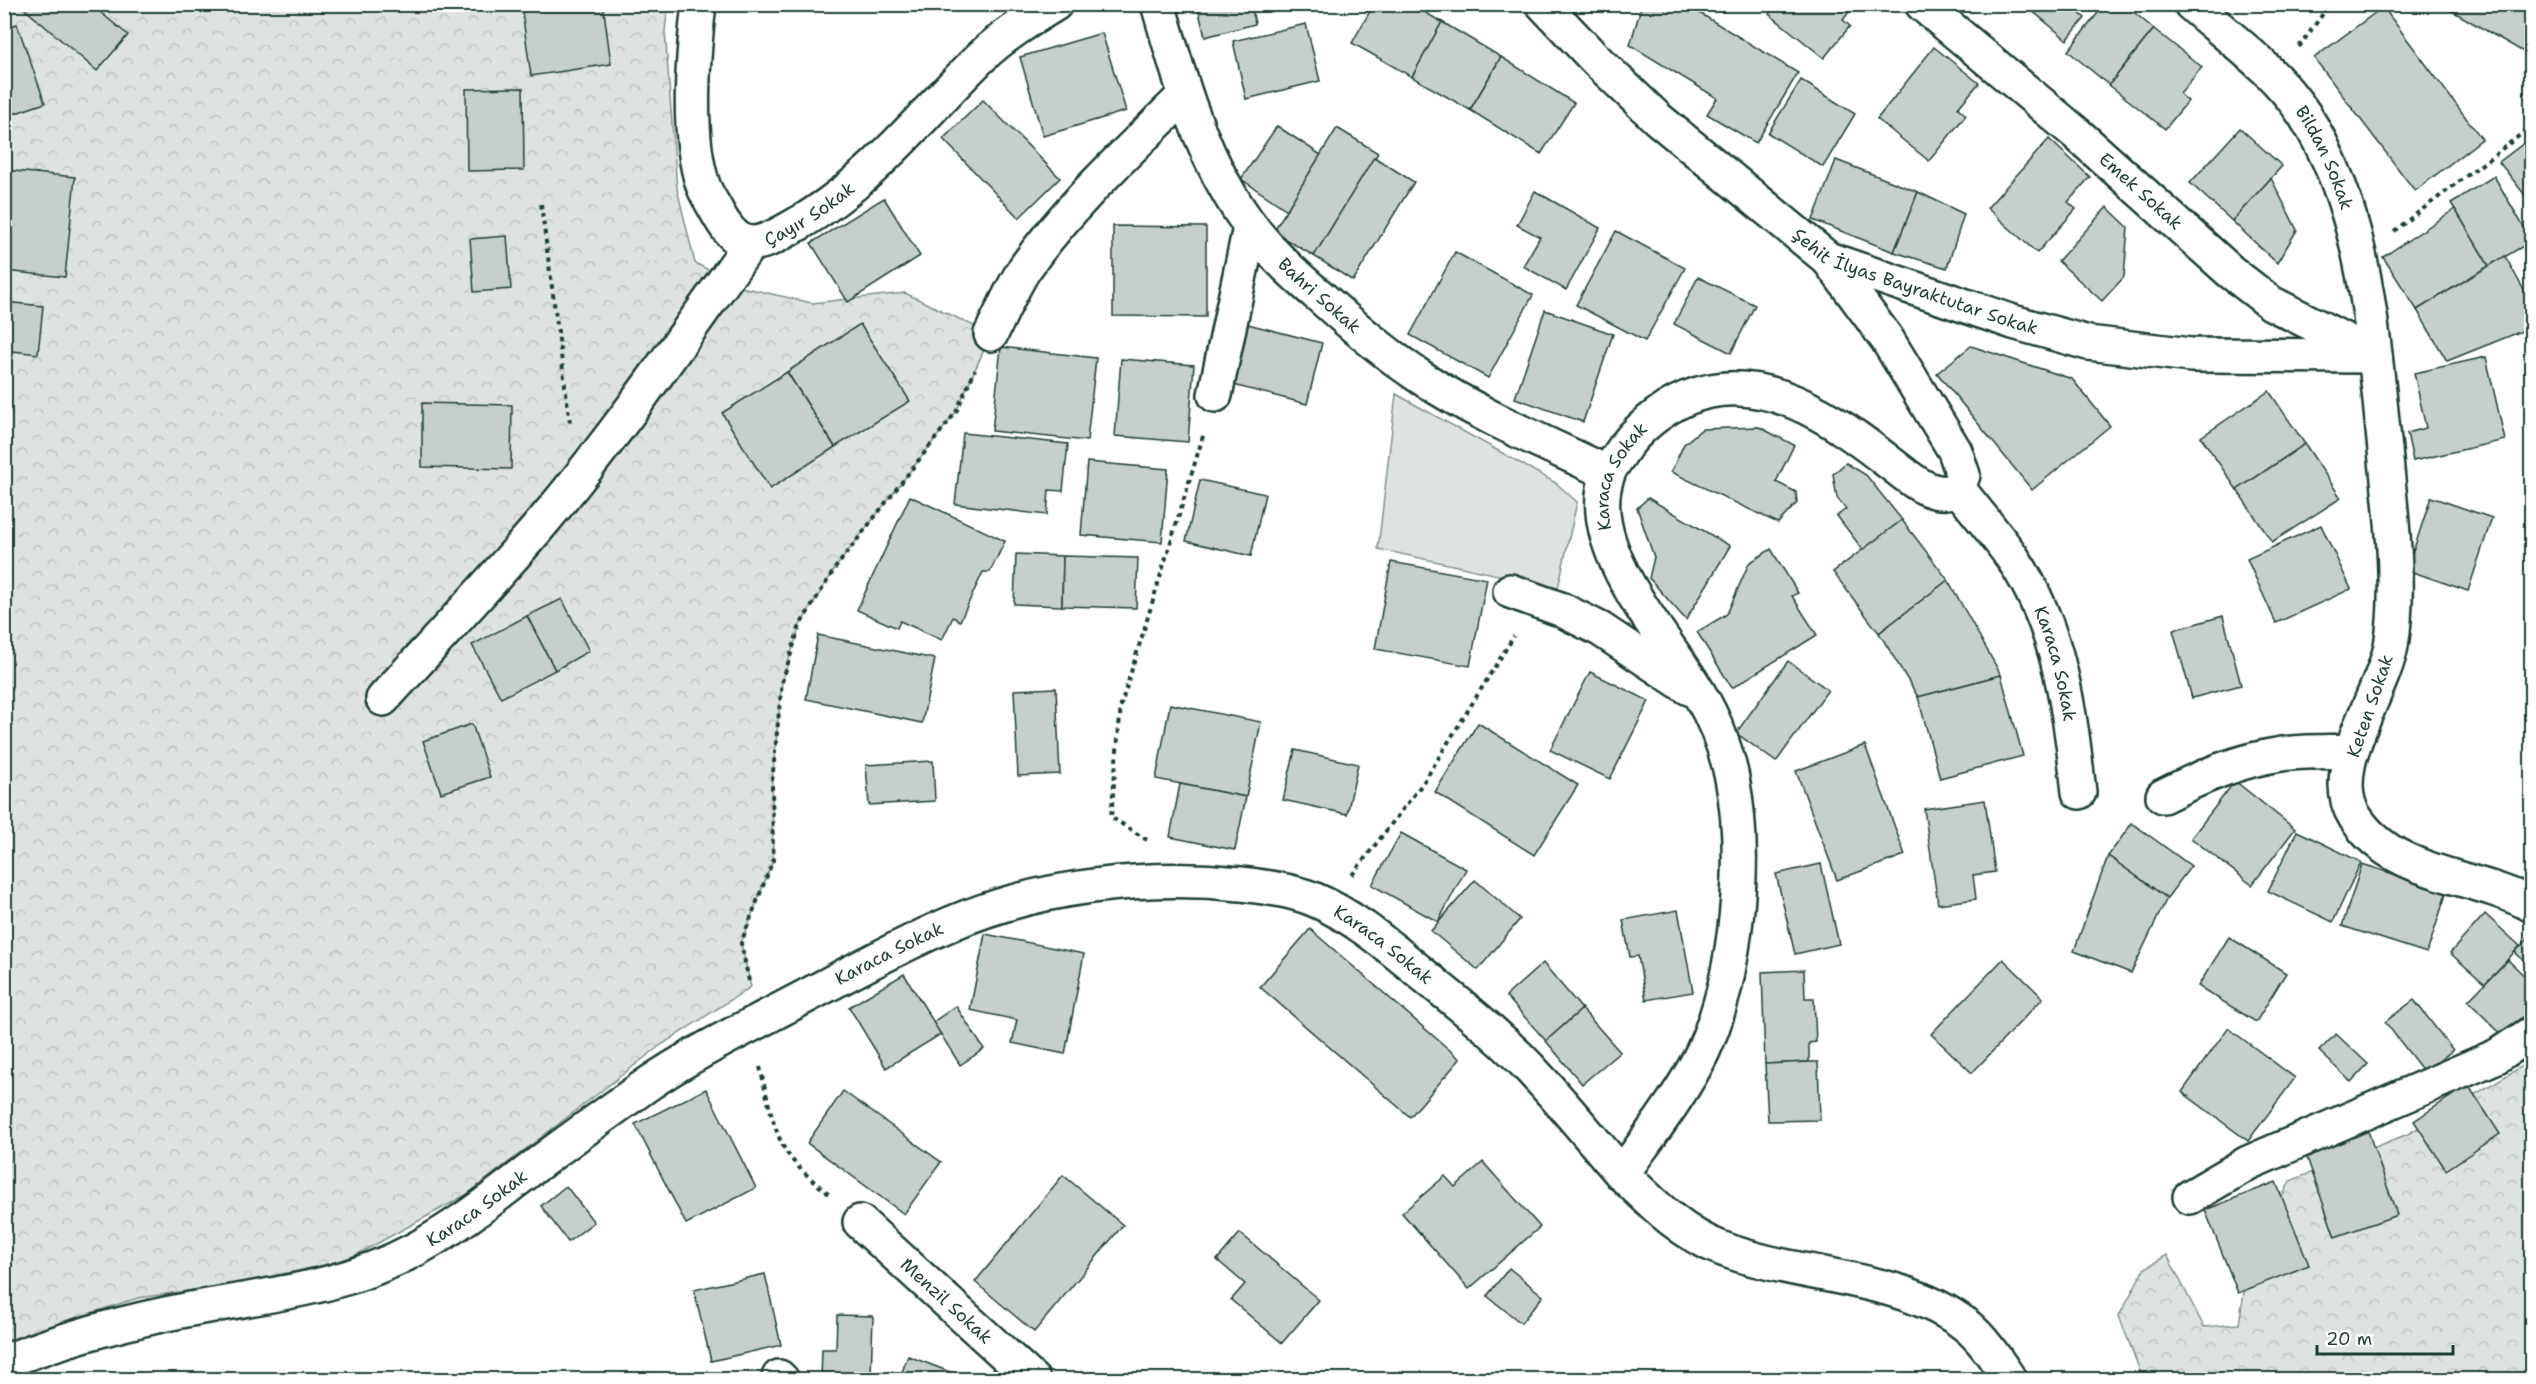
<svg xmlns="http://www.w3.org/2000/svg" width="2536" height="1384" font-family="'Shantell Sans',sans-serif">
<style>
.forest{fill:url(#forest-crowns);stroke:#7e908b;stroke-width:1.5}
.green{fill:#dee3e2;stroke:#7e908b;stroke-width:1.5}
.building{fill:#c7cfcc;stroke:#1f3d34;stroke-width:1.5}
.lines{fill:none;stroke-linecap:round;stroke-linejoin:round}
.minor-casing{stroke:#1f3d34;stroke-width:38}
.path{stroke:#1f3d34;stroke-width:4;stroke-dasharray:4.5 4.5;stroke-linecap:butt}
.minor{stroke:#fff;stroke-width:33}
.labels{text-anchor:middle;stroke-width:4.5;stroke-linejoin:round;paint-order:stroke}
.street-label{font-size:18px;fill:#1f3d34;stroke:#fff}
</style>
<defs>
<pattern id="forest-crowns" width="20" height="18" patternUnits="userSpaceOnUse" patternTransform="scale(1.5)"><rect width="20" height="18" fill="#dee3e2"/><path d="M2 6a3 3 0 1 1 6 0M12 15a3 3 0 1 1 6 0" fill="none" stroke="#bec4c2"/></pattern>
</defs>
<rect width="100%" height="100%" fill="#fff"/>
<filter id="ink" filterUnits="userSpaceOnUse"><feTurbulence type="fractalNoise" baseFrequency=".0167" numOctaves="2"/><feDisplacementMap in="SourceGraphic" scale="12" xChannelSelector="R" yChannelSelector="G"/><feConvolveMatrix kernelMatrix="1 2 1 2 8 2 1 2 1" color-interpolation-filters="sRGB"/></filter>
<g filter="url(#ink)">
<g class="forest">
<polygon points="5,5 668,5 665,31 677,189 695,263 741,287 812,303 905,293 991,334 956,412 836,567 800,625 782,682 772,782 773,860 741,943 751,987 661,1045 466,1195 347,1260 244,1283 138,1298 28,1333 5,1343"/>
<polygon points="2531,1061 2531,1379 2143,1379 2119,1316 2144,1269 2167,1255 2204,1327 2239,1324 2248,1267 2290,1181 2408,1134"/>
</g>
<polygon class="green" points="1396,394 1556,483 1577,502 1558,588 1378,549"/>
<g class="building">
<polygon points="19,4 107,4 100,12 128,35 97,71"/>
<polygon points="521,4 603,4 611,64 531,76"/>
<polygon points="1197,4 1251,4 1255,24 1205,37"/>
<polygon points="1374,4 1410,4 1442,22 1412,77 1352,43"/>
<polygon points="1642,4 1685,4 1798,73 1756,143 1707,114 1717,98 1630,45"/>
<polygon points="1776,4 1855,4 1843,20 1850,26 1824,58 1769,14"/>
<polygon points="2024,4 2082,4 2077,11 2085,18 2067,40"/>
<polygon points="2105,4 2124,4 2154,29 2109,85 2068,51"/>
<polygon points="2440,4 2532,4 2532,57"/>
<polygon points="2383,7 2482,139 2415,191 2314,58"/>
<polygon points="1442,22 1501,57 1470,110 1412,77"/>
<polygon points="17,24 45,103 7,116 4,110 4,28"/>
<polygon points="1306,24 1320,81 1246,99 1233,41"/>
<polygon points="2154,29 2202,67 2180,94 2188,101 2165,129 2109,85"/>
<polygon points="1102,33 1126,111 1043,136 1020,57"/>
<polygon points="1934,47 1979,83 1958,108 1966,115 1929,161 1877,119"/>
<polygon points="1501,57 1574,103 1541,154 1470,110"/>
<polygon points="1801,80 1855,114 1823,167 1768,133"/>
<polygon points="523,88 524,170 467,171 466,89"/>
<polygon points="983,100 1060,178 1019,218 943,139"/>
<polygon points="1277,126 1321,155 1287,210 1241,179"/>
<polygon points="1337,128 1378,153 1314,256 1273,232"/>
<polygon points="2240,128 2282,166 2232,221 2190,183"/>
<polygon points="2532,137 2532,197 2528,199 2499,162"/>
<polygon points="2049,139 2090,177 2068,202 2076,209 2037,253 1987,208"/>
<polygon points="1374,157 1414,182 1353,281 1314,256"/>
<polygon points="1836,160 1918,192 1894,252 1813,220"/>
<polygon points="4,170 75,177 65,277 4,271"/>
<polygon points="2494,176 2532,241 2489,266 2451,203"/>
<polygon points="2271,178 2297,230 2277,263 2232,221"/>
<polygon points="1535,191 1600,228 1566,290 1523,266 1540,237 1517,225"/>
<polygon points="1918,192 1964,214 1947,268 1894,252"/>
<polygon points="884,198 920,256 848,302 811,243"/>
<polygon points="2107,207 2128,227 2124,277 2102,301 2058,261"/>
<polygon points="2455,209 2489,266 2417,310 2383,257"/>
<polygon points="1113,226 1206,227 1206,317 1113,316"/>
<polygon points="1616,231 1685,268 1645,341 1576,305"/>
<polygon points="507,236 511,289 474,292 470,239"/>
<polygon points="1455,252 1533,295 1488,378 1410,335"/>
<polygon points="2505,256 2532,305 2532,327 2447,361 2417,310"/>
<polygon points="1698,277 1755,305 1731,353 1674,324"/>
<polygon points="4,302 43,306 38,354 4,350"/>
<polygon points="1545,310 1613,334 1583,422 1515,398"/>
<polygon points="860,324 910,401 835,447 787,372"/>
<polygon points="1248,324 1322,343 1307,404 1233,385"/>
<polygon points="1971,346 2072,379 2110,426 2032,490 1937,373"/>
<polygon points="1001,347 1096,358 1087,441 992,431"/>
<polygon points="2486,357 2505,440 2413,461 2407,433 2426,428 2414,373"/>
<polygon points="1121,359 1194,365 1188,442 1115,436"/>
<polygon points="787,372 835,447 770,489 722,413"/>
<polygon points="2269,391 2305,444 2237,490 2201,437"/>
<polygon points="422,403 512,405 511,469 422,467"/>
<polygon points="1759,427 1794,445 1776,482 1796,492 1797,503 1778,523 1671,472 1684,444 1702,429"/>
<polygon points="963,433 1068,444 1063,491 1049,490 1047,515 955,504"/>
<polygon points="2305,444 2341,498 2272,542 2237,490"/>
<polygon points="1087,462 1168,469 1162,542 1081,535"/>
<polygon points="1846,463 1866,475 1902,520 1863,550 1837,516 1846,509 1837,498 1833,474"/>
<polygon points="1200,480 1265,494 1251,556 1186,541"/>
<polygon points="910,496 1005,541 990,572 983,572 960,621 953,617 942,640 900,621 897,628 857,610"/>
<polygon points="2431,497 2492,518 2468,591 2407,570"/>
<polygon points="1648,498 1730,546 1686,620 1649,578 1654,557 1637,508"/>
<polygon points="1902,520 1948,580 1879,633 1833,572"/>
<polygon points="2321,525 2351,589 2276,623 2247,559"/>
<polygon points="1771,549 1798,593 1792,596 1817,635 1732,688 1697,632 1727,614 1749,563"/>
<polygon points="1016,554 1063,556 1062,606 1014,604"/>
<polygon points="1063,556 1138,558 1136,608 1062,606"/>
<polygon points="1391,562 1487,579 1470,666 1375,649"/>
<polygon points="1948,580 2001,675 1918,697 1879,633"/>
<polygon points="562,599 589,651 555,670 527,616"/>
<polygon points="527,616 555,670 501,698 472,645"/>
<polygon points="2223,616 2241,685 2192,698 2173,630"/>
<polygon points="818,635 935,659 922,723 806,699"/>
<polygon points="1788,661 1828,690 1776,762 1736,733"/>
<polygon points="1590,672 1649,701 1610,779 1550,750"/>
<polygon points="2001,675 2023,756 1940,778 1918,697"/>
<polygon points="1056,688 1060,774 1018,776 1014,690"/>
<polygon points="1170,704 1261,722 1246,797 1156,779"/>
<polygon points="1478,723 1578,785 1534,855 1435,792"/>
<polygon points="472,724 490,777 441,793 423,741"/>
<polygon points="1865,745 1905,855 1837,880 1796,771"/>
<polygon points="1295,750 1358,764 1347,814 1283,800"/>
<polygon points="933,761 935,801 869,805 866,765"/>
<polygon points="2235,781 2295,829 2252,885 2191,838"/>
<polygon points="1180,784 1246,797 1235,850 1170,837"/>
<polygon points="1985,800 1995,872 1973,875 1976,899 1938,904 1924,809"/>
<polygon points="2132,823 2191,866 2167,898 2108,856"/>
<polygon points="2297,831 2361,862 2333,922 2268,891"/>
<polygon points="1401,833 1466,869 1438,922 1372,885"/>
<polygon points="2108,856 2167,898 2131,973 2074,951"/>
<polygon points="1821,864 1839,944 1795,954 1776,874"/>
<polygon points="2362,864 2447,891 2427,953 2342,926"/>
<polygon points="1475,880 1520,919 1478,970 1431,931"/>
<polygon points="1678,910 1693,992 1646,1000 1638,956 1630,957 1623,920"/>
<polygon points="2485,914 2520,946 2485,984 2450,953"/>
<polygon points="1310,929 1460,1059 1410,1117 1260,987"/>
<polygon points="985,934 1084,954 1065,1054 1012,1043 1017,1020 970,1010"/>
<polygon points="2532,935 2532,969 2515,952"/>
<polygon points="2229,937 2286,973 2256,1022 2198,986"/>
<polygon points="2003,959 2043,998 1972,1073 1931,1034"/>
<polygon points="2508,960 2532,983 2532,1007 2503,1036 2468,1001"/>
<polygon points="1543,963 1582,1009 1546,1041 1506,996"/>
<polygon points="1804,970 1805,998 1814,998 1816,1042 1809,1043 1809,1062 1765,1064 1762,972"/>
<polygon points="904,974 941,1034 886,1068 849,1007"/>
<polygon points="2414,1000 2453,1050 2424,1072 2385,1022"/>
<polygon points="956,1006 984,1049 960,1065 933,1022"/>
<polygon points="1582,1009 1620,1052 1582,1084 1546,1041"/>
<polygon points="2228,1028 2295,1078 2248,1141 2182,1092"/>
<polygon points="2336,1034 2368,1064 2351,1082 2319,1051"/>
<polygon points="1809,1062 1818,1062 1820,1120 1768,1121 1765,1064"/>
<polygon points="2468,1085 2500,1134 2446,1170 2414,1121"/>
<polygon points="706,1089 756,1188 686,1224 635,1124"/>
<polygon points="843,1091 941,1162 904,1214 807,1143"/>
<polygon points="2368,1131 2397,1215 2335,1237 2305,1152"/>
<polygon points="1483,1162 1540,1227 1469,1289 1402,1213 1445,1176 1455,1187"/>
<polygon points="1063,1175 1123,1225 1034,1332 975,1282"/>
<polygon points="2276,1182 2309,1265 2238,1293 2205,1210"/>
<polygon points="566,1186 594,1222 568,1242 541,1206"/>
<polygon points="1240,1233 1319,1300 1282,1343 1231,1300 1245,1284 1217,1260"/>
<polygon points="1509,1268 1543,1296 1521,1323 1487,1296"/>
<polygon points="765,1274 781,1345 711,1361 694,1290"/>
<polygon points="837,1315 873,1316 871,1376 846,1375 846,1380 821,1380 822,1349 836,1349"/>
<polygon points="908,1356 971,1380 899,1380"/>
</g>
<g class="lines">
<defs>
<g id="minor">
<path id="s1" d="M 699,4 C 693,56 686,136 703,185 C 706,194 712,202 716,210 C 723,223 733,241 750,243 C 764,244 778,235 789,229 C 866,188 919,118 981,57 C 1003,36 1029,20 1055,4"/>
<path id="s2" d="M 1158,4 C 1177,69 1195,136 1230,195 C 1254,237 1286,268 1323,299 C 1354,327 1387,355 1422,378 C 1480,416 1546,443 1608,473"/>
<path id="s3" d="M 1543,4 L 1595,59 L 1658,119 L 1828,259 L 2013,322 L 2088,343 L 2191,355 L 2375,356"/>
<path id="s4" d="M 1922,4 L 2077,134 L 2231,272 L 2271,303 L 2368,352"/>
<path id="s5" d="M 2191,4 C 2231,39 2275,70 2304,114 C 2367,212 2373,338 2385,450 C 2391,511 2401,586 2391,646 C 2382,696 2324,770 2355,817 C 2395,878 2473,873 2532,905"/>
<path d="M 991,334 C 1002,312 1012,288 1025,268 C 1070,204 1130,150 1185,95"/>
<polyline points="1215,395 1250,227"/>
<path id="s6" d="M 1958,488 C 1976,512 1997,535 2014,560 C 2060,629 2070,712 2079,792"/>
<polyline points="1510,591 1560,609 1600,629 1689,688"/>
<path d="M 383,699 C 434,643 486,588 536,530 C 614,439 681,340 751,243"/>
<path d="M 2163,796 C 2201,777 2239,760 2282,754 C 2305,751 2329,752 2352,751"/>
<path d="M 1622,1174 C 1652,1203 1681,1233 1720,1248 C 1796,1278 1903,1274 1967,1326 C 1984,1340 1997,1361 2010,1380"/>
<polyline points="2190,1197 2248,1163 2497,1056 2532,1033"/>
<path id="s7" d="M 860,1222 L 1033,1380"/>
<path id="s8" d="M 4,1362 C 65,1338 127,1321 191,1309 C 270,1294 341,1289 414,1250 C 457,1227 496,1196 535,1166 C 572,1138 610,1111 648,1084 C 693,1053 744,1029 793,1003 C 845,976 896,947 950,924 C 1038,886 1146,874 1241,884 C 1265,887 1290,890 1313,899 C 1352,915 1387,945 1420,972 C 1460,1005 1502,1037 1537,1076 C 1567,1108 1594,1142 1622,1174 C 1649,1136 1683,1093 1703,1051 C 1737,976 1748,859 1732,778 C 1726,750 1715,720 1700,695 C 1667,637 1580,546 1608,474 C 1610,467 1616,460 1620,454 C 1635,430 1661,409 1687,398 C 1761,367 1834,419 1890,463 C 1905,474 1926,495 1947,492 C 1951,492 1954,490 1958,488 L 1963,475 L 1955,451 L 1887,339 L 1828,259"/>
<polyline points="779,1377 782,1380"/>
</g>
</defs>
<use href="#minor" class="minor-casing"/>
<g class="path">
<polyline points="2299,47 2330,4"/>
<polyline points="541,204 570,423"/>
<polyline points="2394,231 2532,126"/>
<polyline points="1147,840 1111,817 1121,705 1204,433"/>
<polyline points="1352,875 1423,783 1514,636"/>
<polyline points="749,981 741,943 773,860 772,782 782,682 800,625 836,567 956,412 975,370"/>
<path d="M 760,1067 C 766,1092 771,1120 782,1144 C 792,1165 814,1181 831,1196"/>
</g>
<use href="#minor" class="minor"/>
</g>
</g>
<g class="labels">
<g class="street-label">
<text dy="6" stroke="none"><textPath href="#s5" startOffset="207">Bildan Sokak</textPath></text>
<text dy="6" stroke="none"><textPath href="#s4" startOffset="288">Emek Sokak</textPath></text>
<text dy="6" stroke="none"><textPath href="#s1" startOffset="327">Çayır Sokak</textPath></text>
<text dy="6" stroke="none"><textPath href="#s3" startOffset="472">Şehit İlyas Bayraktutar Sokak</textPath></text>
<text dy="6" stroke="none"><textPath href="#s2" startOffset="340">Bahri Sokak</textPath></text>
<text dy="6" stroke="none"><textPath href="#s8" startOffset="2607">Karaca Sokak</textPath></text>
<text dy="6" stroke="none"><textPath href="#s6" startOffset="204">Karaca Sokak</textPath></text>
<text transform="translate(2370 706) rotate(-71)" y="6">Keten Sokak</text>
<text dy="6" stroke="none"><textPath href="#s8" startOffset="1510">Karaca Sokak</textPath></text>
<text dy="6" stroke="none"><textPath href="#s8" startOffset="988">Karaca Sokak</textPath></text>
<text dy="6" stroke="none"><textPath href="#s8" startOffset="502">Karaca Sokak</textPath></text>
<text dy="6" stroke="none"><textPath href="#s7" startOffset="117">Menzil Sokak</textPath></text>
</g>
</g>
<rect width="2536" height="1384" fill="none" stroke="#fff" stroke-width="24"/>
<rect x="12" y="12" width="2512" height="1360" fill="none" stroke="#1f3d34" stroke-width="2" filter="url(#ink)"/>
<path d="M2317 1345v9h136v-9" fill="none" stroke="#1f3d34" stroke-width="3"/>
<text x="2326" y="1345" font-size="18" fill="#1f3d34" stroke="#ffffff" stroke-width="4.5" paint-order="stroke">20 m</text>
</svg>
